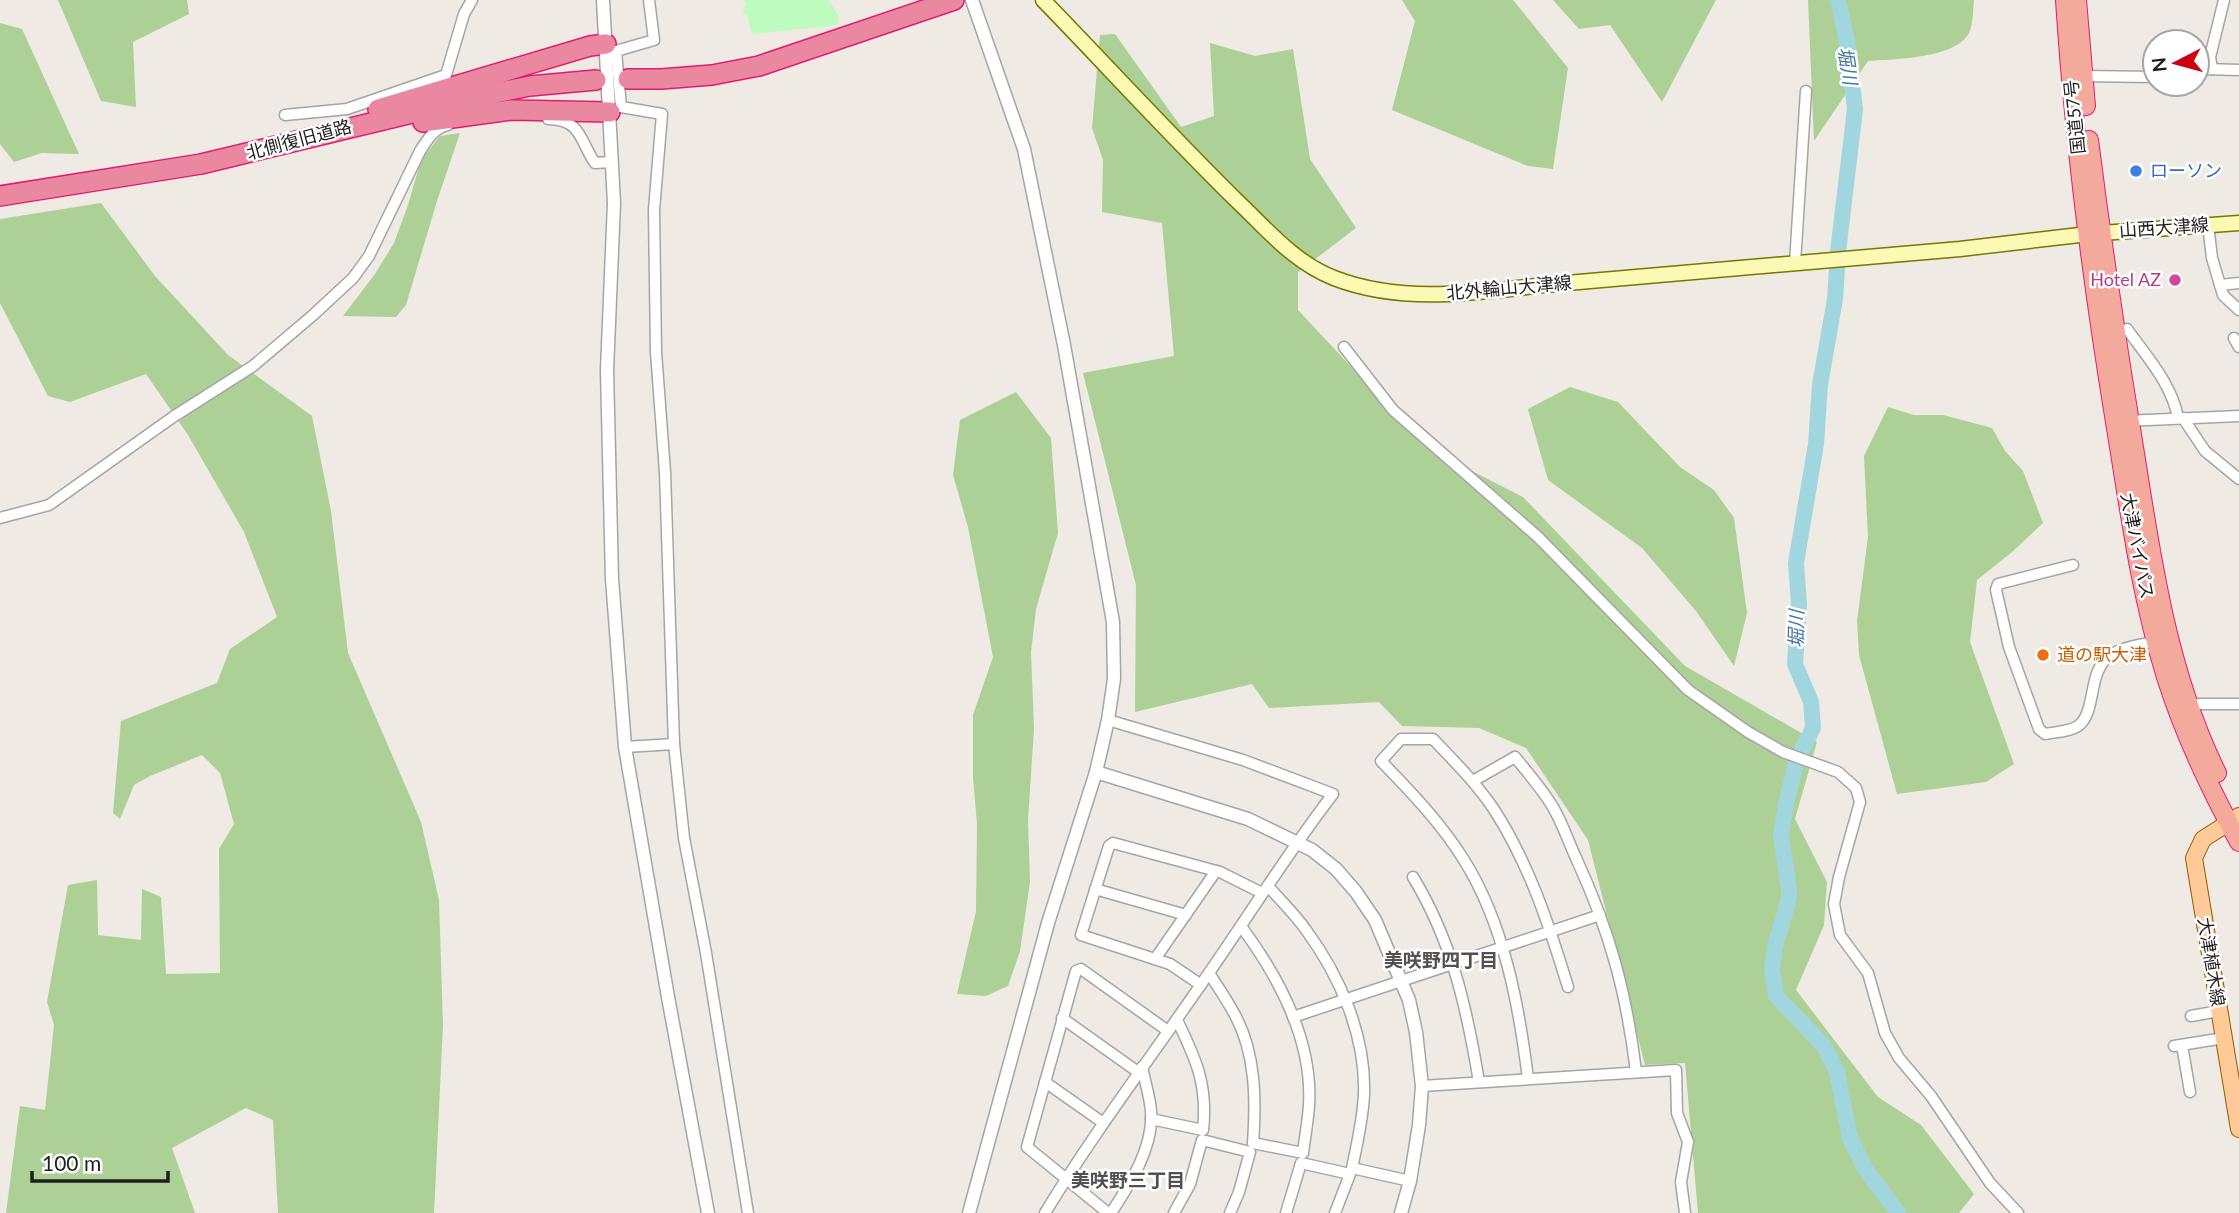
<svg xmlns="http://www.w3.org/2000/svg" width="2239" height="1213" font-family="Lato,'Noto Sans JP',sans-serif">
<style>
.forest{fill:#acd096}
.park{fill:#befbbe}
.lines{fill:none;stroke-linecap:round;stroke-linejoin:round}
.river{stroke:#a2d6df;stroke-width:16}
.minor-casing{stroke:#a5a5a5;stroke-width:13}
.tertiary-casing{stroke:#a5a5a5;stroke-width:15}
.secondary-casing{stroke:#757801;stroke-width:17}
.primary-casing{stroke:#975900;stroke-width:18}
.trunk-casing{stroke:#e01e70;stroke-width:20}
.motorway-casing{stroke:#e01e70;stroke-width:22}
.minor{stroke:#fff;stroke-width:10}
.tertiary{stroke:#fff;stroke-width:12}
.secondary{stroke:#fcf9b5;stroke-width:14}
.primary{stroke:#ffca98;stroke-width:16}
.trunk{stroke:#f4a99d;stroke-width:18}
.motorway{stroke:#ea88a2;stroke-width:19}
.shop-dot{fill:#3f7fe0;stroke:#fff;stroke-width:2.5}
.hotel-dot{fill:#d1479c;stroke:#fff;stroke-width:2.5}
.food-dot{fill:#e8710a;stroke:#fff;stroke-width:2.5}
.labels{text-anchor:middle;stroke-width:5;stroke-linejoin:round;paint-order:stroke}
.street-label{font-size:18px;fill:#1e1e1e;stroke:#fff}
.shop-label{font-size:18px;fill:#366cbe;stroke:#fff;text-anchor:start}
.hotel-label{font-size:18px;fill:#b23c85;stroke:#fff;text-anchor:end}
.food-label{font-size:18px;fill:#c56008;stroke:#fff;text-anchor:start}
.water-label{font-size:19px;font-style:italic;fill:#4278a1;stroke:#fff}
.neighbourhood-label{font-size:19px;font-weight:bold;fill:#515151;stroke:#fff}
</style>
<rect width="100%" height="100%" fill="#efeae3"/>
<g class="forest">
<polygon points="58,0 187,0 189,14 133,42 136,107 101,101"/>
<polygon points="1402,0 1513,0 1568,68 1553,169 1528,166 1392,110 1415,21"/>
<polygon points="1553,0 1716,0 1662,102 1610,25 1579,29"/>
<path d="M 1808,0 L 1974,0 C 1973,9 1973,25 1969,33 C 1955,59 1893,59 1868,61 L 1814,141 Z"/>
<polygon points="0,23 22,29 79,154 42,153 14,162 0,144"/>
<polygon points="1115,34 1181,127 1214,116 1210,43 1255,56 1293,49 1310,159 1356,228 1298,272 1298,310 1427,448 1523,497 1685,666 1817,742 1795,819 1827,882 1824,925 1796,990 1878,1097 1921,1125 1974,1194 1959,1213 1698,1213 1685,1063 1645,1065 1588,840 1526,748 1479,728 1402,726 1379,702 1269,708 1252,684 1135,712 1136,585 1083,373 1174,356 1162,223 1102,212 1103,160 1092,128 1100,35"/>
<polygon points="460,133 437,201 406,305 396,317 343,316 375,274 394,243 408,205 421,160 440,136"/>
<polygon points="101,203 155,276 228,355 312,416 331,511 348,653 421,822 439,900 443,1025 434,1213 278,1213 273,1120 246,1108 172,1148 195,1213 6,1213 20,1106 45,1110 54,1025 47,1002 68,885 97,880 98,935 141,940 142,889 161,897 166,974 220,973 219,849 234,824 220,773 202,755 150,776 134,785 120,819 113,813 121,721 217,683 230,649 277,617 244,532 188,435 146,374 70,402 48,396 0,303 0,219"/>
<polygon points="1570,387 1618,402 1680,467 1714,490 1734,518 1747,613 1734,666 1696,611 1642,548 1548,480 1528,409"/>
<polygon points="1016,392 1051,438 1058,533 1036,609 1031,652 1034,729 1028,820 1030,882 1020,951 1008,986 986,996 957,994 976,911 977,824 973,777 973,715 993,657 968,527 953,475 960,420"/>
<polygon points="1888,407 1914,415 1943,415 1992,428 2005,451 2023,471 2043,523 2012,552 1977,580 1970,642 2014,764 1986,782 1897,794 1859,655 1857,621 1868,537 1864,456"/>
</g>
<polygon class="park" points="744,0 829,0 838,15 838,25 752,34 748,16 743,14 746,3"/>
<g class="lines">
<polyline class="river" points="1838,0 1847,41 1855,109 1838,252 1835,299 1820,385 1816,444 1796,563 1799,604 1795,664 1811,702 1813,728 1797,760 1786,803 1781,837 1789,888 1789,899 1775,946 1772,969 1776,996 1824,1046 1837,1072 1850,1138 1864,1167 1898,1213"/>
<defs>
<g id="minor">
<polyline points="649,0 654,40 616,51 621,107 662,114 654,210 656,352 665,472 674,744 684,838 706,953 748,1213"/>
<polyline points="2212,69 2210,57 2224,0"/>
<polyline points="2197,71 2204,69 2239,70"/>
<polyline points="2083,76 2155,77"/>
<polyline points="285,115 347,109 446,75 464,14 472,0"/>
<path d="M 548,119 C 582,119 580,142 595,163 L 612,162"/>
<polyline points="2209,233 2212,258 2223,295 2239,310"/>
<polyline points="1795,263 1806,91"/>
<polyline points="2220,285 2239,283"/>
<path d="M 2127,329 C 2147,357 2172,384 2178,418"/>
<polyline points="2234,338 2239,347"/>
<polyline points="1344,347 1393,410 1538,537 1688,690 1748,732 1783,752 1838,772 1856,788 1860,802 1839,877 1834,904 1840,935 1868,973 1885,1033 1899,1058 1931,1096 1990,1183 2018,1213"/>
<polyline points="2183,418 2205,451 2239,479"/>
<polyline points="2125,421 2239,416"/>
<path d="M 0,518 L 49,505 L 173,417 L 253,366 L 312,316 L 353,278 L 369,256 L 420,151 C 427,140 435,127 448,125"/>
<path d="M 2073,565 L 1998,584 L 1996,590 L 2009,647 L 2039,729 L 2045,734 C 2055,732 2069,732 2078,726 C 2097,712 2087,673 2109,656 C 2121,647 2142,645 2157,641"/>
<polyline points="2189,704 2239,704"/>
<polyline points="625,747 674,744"/>
<path d="M 1473,781 L 1515,757 C 1528,773 1541,788 1551,804 C 1562,821 1568,841 1576,858 C 1610,932 1626,991 1636,1071"/>
<path d="M 1413,877 C 1452,941 1467,1009 1479,1082"/>
<path d="M 1268,886 C 1280,900 1295,914 1306,930 C 1340,976 1366,1036 1364,1094 C 1363,1119 1357,1144 1352,1168 L 1410,1181"/>
<polyline points="1095,889 1186,915"/>
<polyline points="1155,959 1216,871"/>
<path d="M 1209,973 C 1218,987 1227,1000 1235,1015 C 1256,1054 1256,1100 1253,1143 L 1303,1153 C 1305,1137 1308,1121 1309,1105 C 1313,1040 1278,976 1241,926"/>
<polyline points="1201,985 1170,964 1081,935 1109,846 1113,843 1220,872 1262,893"/>
<polyline points="2191,1016 2219,1011"/>
<polyline points="1293,1017 1600,915"/>
<polyline points="1062,1018 1138,1072"/>
<polyline points="2182,1045 2190,1092"/>
<polyline points="2174,1046 2224,1038"/>
<path d="M 1528,1079 C 1519,1005 1504,924 1464,860 C 1441,823 1411,792 1381,761 L 1401,739 L 1433,739 C 1454,761 1476,783 1493,808 C 1529,863 1549,925 1568,987"/>
<polyline points="1045,1082 1102,1122"/>
<polyline points="1422,1086 1676,1070 1677,1113 1688,1142 1681,1182 1685,1213"/>
<path d="M 1151,1119 L 1203,1130 C 1208,1085 1196,1059 1177,1020"/>
<path d="M 1045,1213 C 1093,1134 1149,1060 1202,983 C 1246,920 1286,855 1333,794 L 1243,760 L 1108,720"/>
<polyline points="1108,1213 1027,1147 1076,971 1081,969 1168,1031"/>
<path d="M 1111,1213 C 1130,1184 1154,1147 1151,1111 C 1150,1097 1145,1082 1142,1067"/>
<polyline points="1174,1213 1190,1184 1202,1140 1250,1152 1239,1192 1230,1213"/>
<polyline points="1286,1213 1301,1163 1350,1174 1335,1213"/>
</g>
<g id="tertiary">
<polyline points="603,0 614,203 607,370 612,579 625,747 668,997 708,1213"/>
<polyline points="1096,772 1248,819 1312,850 1336,869 1356,892 1375,920 1409,1000 1416,1032 1422,1086 1419,1125 1410,1181 1401,1213"/>
<polyline points="969,1213 1048,923 1096,772 1108,720 1114,679 1113,622 1064,345 1024,149 972,0"/>
</g>
<path id="secondary" d="M 1043,0 C 1107,66 1169,134 1235,199 C 1266,228 1293,262 1334,278 C 1401,304 1474,293 1544,285 L 1960,249 L 2088,234 L 2239,223"/>
<polyline id="primary" points="2239,816 2203,839 2194,858 2239,1129"/>
<g id="trunk">
<path d="M 2065,0 C 2074,141 2092,282 2115,422 C 2129,507 2140,594 2166,677 C 2184,734 2210,789 2239,842"/>
<polyline points="2077,0 2086,106"/>
<path d="M 2089,140 C 2103,249 2119,358 2137,466 C 2153,569 2170,678 2217,773"/>
</g>
<g id="motorway">
<polyline points="628,79 661,79 712,75 759,66 954,0"/>
<polyline points="378,109 590,46 606,44"/>
<polyline points="423,122 511,110 610,112"/>
<polyline points="0,196 201,164 495,93 530,86 596,80"/>
</g>
</defs>
<use href="#minor" class="minor-casing"/>
<use href="#tertiary" class="tertiary-casing"/>
<use href="#secondary" class="secondary-casing"/>
<use href="#primary" class="primary-casing"/>
<use href="#trunk" class="trunk-casing"/>
<use href="#motorway" class="motorway-casing"/>
<use href="#minor" class="minor"/>
<use href="#tertiary" class="tertiary"/>
<use href="#secondary" class="secondary"/>
<use href="#primary" class="primary"/>
<use href="#trunk" class="trunk"/>
<use href="#motorway" class="motorway"/>
</g>
<circle class="shop-dot" cx="2136" cy="171" r="7"/>
<circle class="hotel-dot" cx="2175" cy="280" r="7"/>
<circle class="food-dot" cx="2043" cy="655" r="7"/>
<g class="labels">
<g class="street-label">
<text transform="translate(2075 117) rotate(-96)" y="6">国道57号</text>
<text transform="translate(299 140) rotate(-15)" y="6">北側復旧道路</text>
<text transform="translate(2164 228) rotate(-4)" y="6">山西大津線</text>
<text transform="translate(1509 288) rotate(-5)" y="6">北外輪山大津線</text>
<text transform="translate(2137 546) rotate(79)" y="6">大津バイパス</text>
<text transform="translate(2211 962) rotate(81)" y="6">大津植木線</text>
</g>
<g class="shop-label">
<text x="2150" y="177">ローソン</text>
</g>
<g class="hotel-label">
<text x="2161" y="286">Hotel AZ</text>
</g>
<g class="food-label">
<text x="2057" y="661">道の駅大津</text>
</g>
<g class="water-label">
<text transform="translate(1848 66) rotate(81)" y="7">堀川</text>
<text transform="translate(1796 629) rotate(-89)" y="7">堀川</text>
</g>
<g class="neighbourhood-label">
<text x="1441" y="967">美咲野四丁目</text>
<text x="1128" y="1187">美咲野三丁目</text>
</g>
</g>
<g transform="translate(2176 63) rotate(264)"><circle r="33" fill="#ffffff" stroke="#a5a5a5" stroke-width="2"/>
<path d="M0-5L12 26L0 18L-12 26Z" fill="#cb0011"/>
<text y="-10" font-size="19" font-weight="bold" text-anchor="middle" fill="#1e1e1e">N</text>
</g>
<path d="M32 1171v10h136v-10" fill="none" stroke="#1e1e1e" stroke-width="3.5"/>
<text x="42" y="1171" font-size="21" fill="#1e1e1e" stroke="#ffffff" stroke-width="5" paint-order="stroke">100 m</text>
</svg>
